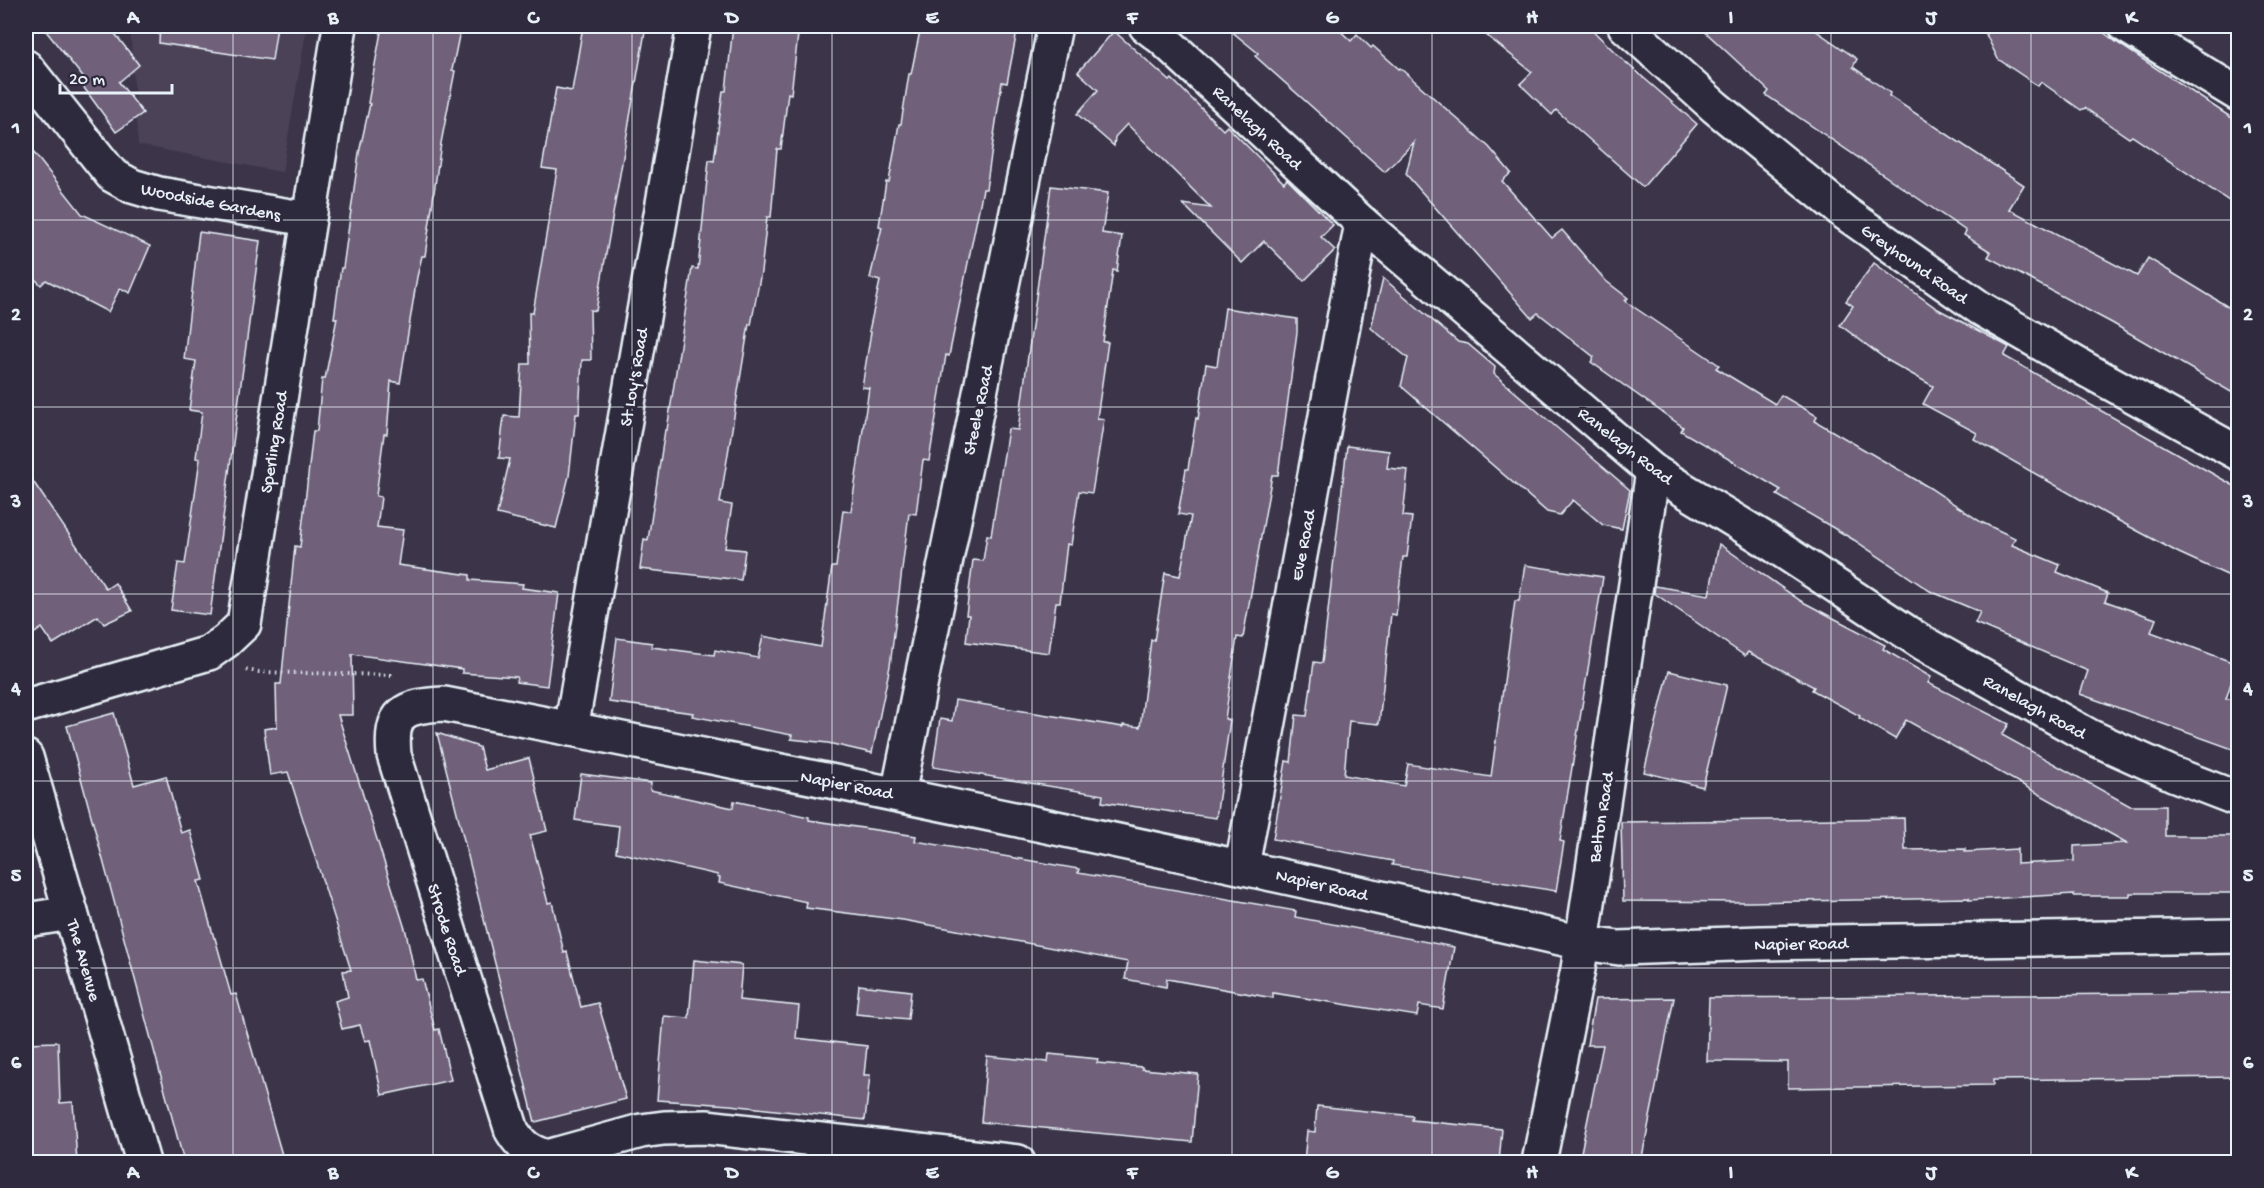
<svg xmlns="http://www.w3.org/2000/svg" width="2264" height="1188" font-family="'Gochi Hand',sans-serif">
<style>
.built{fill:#4c4258}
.building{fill:#70607a;stroke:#e8f1f8;stroke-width:1.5}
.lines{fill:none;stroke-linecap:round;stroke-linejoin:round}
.street-casing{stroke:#e8f1f8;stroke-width:38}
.path{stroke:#e8f1f8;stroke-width:4;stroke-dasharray:1.5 4.5;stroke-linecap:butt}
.street{stroke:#2f2a3d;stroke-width:33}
.grid{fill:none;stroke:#e8f1f8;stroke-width:1.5;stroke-opacity:0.55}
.labels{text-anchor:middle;stroke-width:6;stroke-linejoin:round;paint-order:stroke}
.street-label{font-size:18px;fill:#e8f1f8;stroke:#2f2a3d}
.neatline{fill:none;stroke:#e8f1f8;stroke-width:2}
.grid-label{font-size:20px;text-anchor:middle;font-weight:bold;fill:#e8f1f8}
</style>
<rect width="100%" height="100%" fill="#3c3549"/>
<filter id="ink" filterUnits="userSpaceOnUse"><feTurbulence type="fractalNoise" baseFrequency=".0167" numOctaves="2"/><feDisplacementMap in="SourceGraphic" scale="12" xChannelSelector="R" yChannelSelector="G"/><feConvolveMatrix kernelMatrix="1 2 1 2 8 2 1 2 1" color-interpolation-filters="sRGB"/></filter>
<g filter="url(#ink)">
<polygon class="built" points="130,26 307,26 282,172 138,145"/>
<g class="building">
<polygon points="42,26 109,26 139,65 119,82 143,113 116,132 82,85 86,81"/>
<polygon points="160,26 277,26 272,60 159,43"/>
<polygon points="382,26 461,26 452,70 455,71 441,143 425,256 422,256 417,277 400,383 391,381 387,434 384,434 376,496 381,497 377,527 403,530 398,565 470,575 470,580 523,584 522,588 559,593 547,686 516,682 517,677 462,673 462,669 352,654 353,715 338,715 406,932 416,980 422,979 435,1030 439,1029 451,1080 382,1095 370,1040 365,1041 360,1025 342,1029 335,1001 348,997 343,971 351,970 288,772 270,775 264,729 277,727 276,684 281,684 295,546 300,547 313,431 317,431 322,379 325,379 337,318 334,318 341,268 343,268 359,153 370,104 368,103"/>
<polygon points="583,26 646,26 596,311 590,310 591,360 582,360 579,414 576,414 569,476 556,528 497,514 510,459 499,458 504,416 519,417 522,364 530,364 529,313 533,313 557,170 542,168 556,88 572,91"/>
<polygon points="733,26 799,26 791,94 788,93 781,149 777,149 771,217 767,217 761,272 751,325 749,324 720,503 732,505 725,548 745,550 741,580 640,569 644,539 648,540 665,430 667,430 692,268 698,269 709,160 714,161 723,91 726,91"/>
<polygon points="921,26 1018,26 1007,83 1002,82 986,189 983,189 949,356 946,355 929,461 923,460 916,514 909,513 890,666 872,753 828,743 791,739 792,735 692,716 693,713 609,702 617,638 652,643 652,647 714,655 715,650 758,658 763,636 821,647 832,567 836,567 843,510 851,511 869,388 862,387 871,332 869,331 880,281 870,278 882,227 879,226 886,182 889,182 899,124 901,124 909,74 911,74"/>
<polygon points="1225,26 1335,26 1351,41 1357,34 1371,48 1373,46 1399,69 1400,68 1489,147 1511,173 1502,181 1552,238 1562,230 1606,281 1628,298 1625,301 1719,365 1716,368 1775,404 1781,395 1817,416 1815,421 1930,488 1981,522 2015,538 2012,545 2060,565 2057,572 2108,593 2105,601 2156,619 2151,632 2237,664 2226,699 2238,699 2238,751 2080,694 2088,671 1975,623 1980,612 1930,591 1854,540 1777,495 1781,490 1681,431 1683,427 1591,362 1594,357 1538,313 1532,318 1406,174 1414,142 1385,172 1255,56 1258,53"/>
<polygon points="1475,26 1588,26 1623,60 1697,124 1643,187 1556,110 1552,115 1520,84 1532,72"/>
<polygon points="1699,26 1809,26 1857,59 1853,67 1890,93 1889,96 2024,185 2009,209 2137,276 2148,258 2238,313 2238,396 2112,323 1988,257 1991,252 1964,235 1966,231 1766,95 1769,91"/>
<polygon points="1982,26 2095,26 2116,42 2238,122 2238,207 2132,136 2129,138 2085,108 2081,110 2041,82 2038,86 1998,59"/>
<polygon points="1114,31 1170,81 1172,79 1223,130 1227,126 1284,183 1287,179 1333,225 1321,237 1335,250 1304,281 1264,241 1242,263 1183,204 1211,208 1127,124 1115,137 1114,146 1077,114 1098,90 1078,72"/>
<polygon points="26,143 82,214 150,246 130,293 120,288 108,312 46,280 41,285 26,270"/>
<polygon points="1051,186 1108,193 1102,233 1122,236 1117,271 1113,270 1103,342 1108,342 1097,418 1104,419 1092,493 1079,491 1071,545 1067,544 1060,602 1056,602 1049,653 966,642 969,615 966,615 973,560 983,561 987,535 991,536 1008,429 1018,430"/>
<polygon points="199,232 260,241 210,615 171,610 178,563 185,564 200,459 196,458 202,412 189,410 196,361 184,359"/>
<polygon points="1874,263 1936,308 2009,347 2004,356 2238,488 2238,580 2179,553 2106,514 1974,439 1977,433 1923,404 1933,386 1887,360 1840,325 1853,306 1846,301"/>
<polygon points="1383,278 1458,342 1468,344 1495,367 1494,374 1630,490 1622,529 1603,525 1573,500 1560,515 1547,512 1401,386 1408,358 1371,328"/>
<polygon points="1225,308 1297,319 1297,332 1278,475 1272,475 1243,638 1237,637 1225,719 1230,720 1216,818 1102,802 1103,795 933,767 940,719 952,721 955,700 1123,727 1123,725 1140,727 1151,640 1154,641 1165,573 1180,576 1191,516 1178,514 1186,469 1188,469 1196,418 1198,419 1206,364 1217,366"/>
<polygon points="1347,446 1389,451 1387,468 1408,470 1403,516 1412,517 1407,557 1403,557 1396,615 1391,614 1379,724 1349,721 1344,775 1404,786 1408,764 1491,777 1515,601 1519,601 1525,565 1603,577 1560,841 1564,842 1556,891 1392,865 1393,861 1273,839 1286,761 1291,762 1296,715 1307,716 1314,662 1322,663"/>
<polygon points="26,471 106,589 115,583 132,611 104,624 98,616 53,644 42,628 26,639"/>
<polygon points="1719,544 1801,601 1885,645 1883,649 1931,677 1928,683 2009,724 2002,735 2130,806 2165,806 2165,836 2235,836 2235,893 2130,893 2130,896 2074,896 2074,894 1969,900 1969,898 1749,902 1623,901 1621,822 1904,818 1905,850 1965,849 1965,852 2017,849 2017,864 2074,861 2074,846 2127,843 1906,720 1895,739 1859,718 1860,716 1812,690 1814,687 1748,652 1745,656 1654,593 1655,586 1709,595"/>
<polygon points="1669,671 1727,685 1703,787 1644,772"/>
<polygon points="114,713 134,785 166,776 181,833 190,830 204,880 198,881 214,938 215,938 231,995 236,994 284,1162 184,1162 67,726"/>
<polygon points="437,733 479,747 485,770 529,758 547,831 530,835 548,903 552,902 564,953 567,952 581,1007 598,1003 626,1099 535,1122"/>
<polygon points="581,774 651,783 650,790 733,808 734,801 809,817 809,820 916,836 915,841 1079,869 1078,873 1296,911 1295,917 1454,947 1443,1009 1419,1005 1417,1016 1273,993 1273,998 1167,979 1166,987 1125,979 1128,962 903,920 806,908 807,902 719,883 720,878 717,877 718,875 616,852 619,826 575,820"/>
<polygon points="694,960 742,965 739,1000 799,1006 796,1038 867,1046 864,1075 870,1075 865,1120 730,1105 657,1100 664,1016 689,1018"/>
<polygon points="859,985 911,991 908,1019 856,1014"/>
<polygon points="2238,993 2238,1077 1993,1080 1993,1085 1788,1088 1788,1062 1707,1061 1709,998"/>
<polygon points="1674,998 1641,1162 1579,1162 1603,1045 1587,1045 1595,999"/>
<polygon points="58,1042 60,1103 73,1102 77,1162 26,1162 26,1043"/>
<polygon points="1049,1054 1098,1059 1097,1063 1142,1067 1142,1069 1198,1074 1192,1142 981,1122 987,1056 1048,1062"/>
<polygon points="1317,1106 1413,1116 1412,1120 1502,1129 1499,1162 1304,1162 1307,1131 1315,1132"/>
</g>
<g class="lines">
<defs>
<g id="street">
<polyline points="1146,26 1163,39 1362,223 1653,471 1760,536 1923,643 2089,736 2173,774 2238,799"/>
<polyline points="1625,26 1715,107 1845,213 1980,308 2085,369 2238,453"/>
<polyline points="2126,26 2238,94"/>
<polyline points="26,67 112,175 132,186 159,194 308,219"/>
<polyline points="26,706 209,653 226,641 244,624 340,26"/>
<polyline points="571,729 694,26"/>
<polyline points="26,757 143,1162"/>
<polyline points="898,794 1055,26"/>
<polyline points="1242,866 1362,223"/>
<polyline points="26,920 71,913"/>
<path d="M 1018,1162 L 706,1127 L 664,1128 L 641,1131 L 547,1157 C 530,1152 521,1146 512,1131 L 394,755 C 390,712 403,706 444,704 C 824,778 1204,857 1582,943 L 1619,948 L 1761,943 L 2238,936"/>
<polyline points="1539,1162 1578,969 1653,471"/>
</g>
</defs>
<use href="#street" class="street-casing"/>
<polyline class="path" points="246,670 259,672 391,675 393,678"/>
<use href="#street" class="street"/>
</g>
</g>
<path class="grid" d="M 233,26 L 233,1162M 433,26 L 433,1162M 632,26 L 632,1162M 832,26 L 832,1162M 1032,26 L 1032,1162M 1232,26 L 1232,1162M 1432,26 L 1432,1162M 1632,26 L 1632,1162M 1831,26 L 1831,1162M 2031,26 L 2031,1162M 26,220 L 2238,220M 26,407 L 2238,407M 26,594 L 2238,594M 26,781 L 2238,781M 26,968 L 2238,968"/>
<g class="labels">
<g class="street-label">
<text transform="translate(1258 127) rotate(43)" y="6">Ranelagh Road</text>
<text transform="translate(211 201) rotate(11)" y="6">Woodside Gardens</text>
<text transform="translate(1915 263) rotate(35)" y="6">Greyhound Road</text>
<text transform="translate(633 377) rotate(-80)" y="6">St Loy's Road</text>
<text transform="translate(977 410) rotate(-78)" y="6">Steele Road</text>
<text transform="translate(273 442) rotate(-81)" y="6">Sperling Road</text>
<text transform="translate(1626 445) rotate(38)" y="6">Ranelagh Road</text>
<text transform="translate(1302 545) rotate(-79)" y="6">Eve Road</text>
<text transform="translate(2035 706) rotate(29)" y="6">Ranelagh Road</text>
<text transform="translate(847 784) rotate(11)" y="6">Napier Road</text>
<text transform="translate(1600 817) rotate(-81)" y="6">Belton Road</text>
<text transform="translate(1322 884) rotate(13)" y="6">Napier Road</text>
<text transform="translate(448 929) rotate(72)" y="6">Strode Road</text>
<text transform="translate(1801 943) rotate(-1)" y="6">Napier Road</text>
<text transform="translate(85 960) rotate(74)" y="6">The Avenue</text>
</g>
</g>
<rect width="2264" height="1188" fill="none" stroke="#2f2a3d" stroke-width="66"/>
<path d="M60 84v9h112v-9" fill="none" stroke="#e8f1f8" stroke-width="3"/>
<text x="69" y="84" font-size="18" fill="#e8f1f8" stroke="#2f2a3d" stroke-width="4.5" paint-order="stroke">20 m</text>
<rect x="33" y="33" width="2198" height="1122" class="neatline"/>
<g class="grid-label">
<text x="133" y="23">A</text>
<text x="333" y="23">B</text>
<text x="533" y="23">C</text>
<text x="732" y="23">D</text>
<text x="932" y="23">E</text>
<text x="1132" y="23">F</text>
<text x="1332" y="23">G</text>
<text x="1532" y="23">H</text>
<text x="1731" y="23">I</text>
<text x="1931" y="23">J</text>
<text x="2131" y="23">K</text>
<text x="16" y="133">1</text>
<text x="2248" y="133">1</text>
<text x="16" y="320">2</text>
<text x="2248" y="320">2</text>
<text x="16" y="507">3</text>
<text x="2248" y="507">3</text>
<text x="16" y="694">4</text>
<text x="2248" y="694">4</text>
<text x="16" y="881">5</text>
<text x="2248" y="881">5</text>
<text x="16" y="1068">6</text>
<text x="2248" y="1068">6</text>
<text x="133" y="1178">A</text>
<text x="333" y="1178">B</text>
<text x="533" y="1178">C</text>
<text x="732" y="1178">D</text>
<text x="932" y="1178">E</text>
<text x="1132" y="1178">F</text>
<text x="1332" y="1178">G</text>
<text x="1532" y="1178">H</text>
<text x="1731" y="1178">I</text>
<text x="1931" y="1178">J</text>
<text x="2131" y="1178">K</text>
</g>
</svg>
